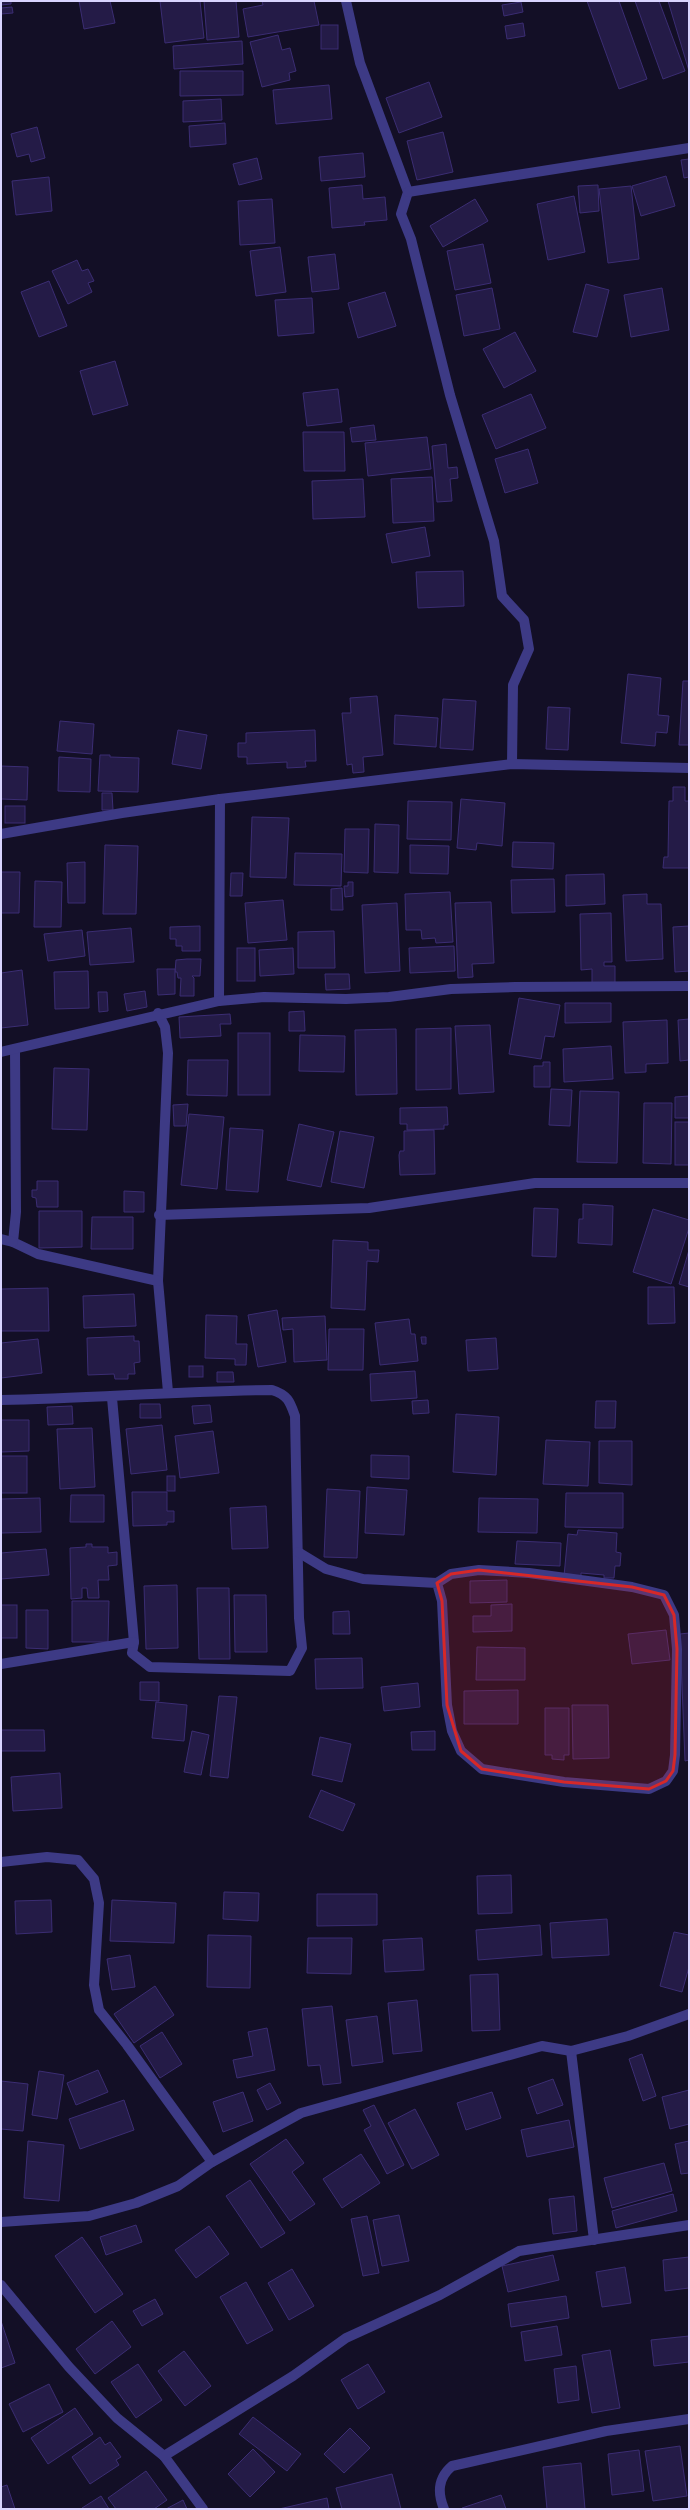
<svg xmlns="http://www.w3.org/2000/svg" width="690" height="2510" font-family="'Asap Condensed',sans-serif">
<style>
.building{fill:#241b47;stroke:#3b2d73}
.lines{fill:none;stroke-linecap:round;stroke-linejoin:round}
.street{stroke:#3d3a85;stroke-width:10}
.marked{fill:#d62828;fill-opacity:0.2;stroke:#d62828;stroke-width:3;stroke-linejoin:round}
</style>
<rect width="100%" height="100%" fill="#130f26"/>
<g class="building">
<polygon points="1,1 11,1 11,4 1,5"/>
<polygon points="79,1 110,1 115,23 84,29"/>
<polygon points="160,1 200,1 204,38 165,43"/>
<polygon points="204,1 236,1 239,37 207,40"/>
<polygon points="262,1 314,1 319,25 248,37 243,9 263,5"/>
<polygon points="587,1 619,1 647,79 619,89"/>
<polygon points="635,1 659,1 685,71 663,79"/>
<polygon points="668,1 689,1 689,71"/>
<polygon points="521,2 523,12 504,16 502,5"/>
<polygon points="12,7 13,13 1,14 1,8"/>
<polygon points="523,23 525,36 507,39 505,26"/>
<rect x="321" y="25" width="17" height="24"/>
<polygon points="278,35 282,50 290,48 296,71 289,73 290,80 262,87 250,42"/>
<polygon points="242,41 243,64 174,69 173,46"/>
<polygon points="180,71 243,71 243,95 180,96"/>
<polygon points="429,82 442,117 399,133 386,98"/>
<polygon points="329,85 332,119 276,124 273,90"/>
<polygon points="221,99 222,120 183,122 183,101"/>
<polygon points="225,123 226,144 190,147 189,126"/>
<polygon points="37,127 45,158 31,162 29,154 17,157 11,134"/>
<polygon points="443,132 453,172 417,180 407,141"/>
<polygon points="363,153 365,177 321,181 319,157"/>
<polygon points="257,158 262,179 239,185 233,164"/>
<polygon points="689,159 689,177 684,178 681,160"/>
<polygon points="666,176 675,206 641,216 632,186"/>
<polygon points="49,177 52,211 16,215 12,181"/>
<polygon points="362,185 363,199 385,197 387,220 364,222 365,225 332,228 329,188"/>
<polygon points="598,185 599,211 580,213 578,186"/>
<polygon points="631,186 639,259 608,263 599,189"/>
<polygon points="574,196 585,252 548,260 537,204"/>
<polygon points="272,199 275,243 240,245 238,201"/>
<polygon points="475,199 488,221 443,247 430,226"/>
<polygon points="483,244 491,283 455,290 447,251"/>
<polygon points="280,247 286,292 256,296 250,251"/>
<polygon points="335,254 339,289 312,292 308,257"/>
<polygon points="77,260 82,271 88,269 94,281 88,283 92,292 68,304 52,271"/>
<polygon points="49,281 67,326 39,337 21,292"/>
<polygon points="586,284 609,290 597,337 573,332"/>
<polygon points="492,288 500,329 464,336 456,295"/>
<polygon points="662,288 669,330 631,337 624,295"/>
<polygon points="385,292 396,326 358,338 348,303"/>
<polygon points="312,298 314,333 278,336 275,300"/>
<polygon points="515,332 536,371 504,388 483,349"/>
<polygon points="115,361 128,405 93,415 80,371"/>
<polygon points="338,389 342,422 307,426 303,393"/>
<polygon points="531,394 546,428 496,449 482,415"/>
<polygon points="374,425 376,440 352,442 350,428"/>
<polygon points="303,432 344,432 345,471 304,471"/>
<polygon points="427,437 431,469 368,476 365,443"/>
<polygon points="446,444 448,468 457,467 458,478 450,479 452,501 437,502 432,446"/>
<polygon points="528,449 538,483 505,493 495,459"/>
<polygon points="432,477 434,521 393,523 391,479"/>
<polygon points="363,479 365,517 313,519 312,481"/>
<polygon points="425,527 430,556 392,563 386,534"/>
<polygon points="463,571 464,606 418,608 416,572"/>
<polygon points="628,674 661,678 658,715 669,716 667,733 656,732 655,746 621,743"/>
<polygon points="683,681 689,681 689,745 679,745"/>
<polygon points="377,696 383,755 363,757 364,772 353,773 352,764 347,765 342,713 351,713 350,698"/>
<polygon points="443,699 476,701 473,750 440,748"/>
<polygon points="548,707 570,708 568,750 546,749"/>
<polygon points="395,715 438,718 436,747 394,744"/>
<polygon points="60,721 94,724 92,754 57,751"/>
<polygon points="178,730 207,735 201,769 172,764"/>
<polygon points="315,730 316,761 305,761 306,767 287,768 287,762 247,764 247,757 238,757 238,743 246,743 246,733"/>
<polygon points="100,755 110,755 110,757 139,758 138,792 98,791"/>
<polygon points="59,757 91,759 90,792 58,791"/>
<polygon points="1,766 28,767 27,800 1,799"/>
<polygon points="673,787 685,787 685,801 689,801 689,868 663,868 664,857 668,857 669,801 673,801"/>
<polygon points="102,793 112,793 113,810 102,810"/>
<polygon points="461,799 505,803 502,846 477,843 476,850 457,848"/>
<polygon points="408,801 452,802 451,840 407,839"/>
<rect x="5" y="806" width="20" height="17"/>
<polygon points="252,817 289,818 286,878 250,877"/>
<polygon points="375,824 399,825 398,873 374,872"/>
<polygon points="345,829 369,829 368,873 344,872"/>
<polygon points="513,842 554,843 553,869 512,867"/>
<polygon points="105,845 138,846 136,914 103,914"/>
<polygon points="410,845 449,846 448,874 410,873"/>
<polygon points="295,853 342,854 341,886 294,885"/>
<polygon points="85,862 85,903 68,903 67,863"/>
<polygon points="1,872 20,872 19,913 1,913"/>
<polygon points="231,873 243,873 242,896 230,896"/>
<polygon points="604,874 605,904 566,906 566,875"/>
<polygon points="554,879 555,912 512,913 511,880"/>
<polygon points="35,881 62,882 61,927 34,927"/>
<polygon points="348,882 353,882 353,896 345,897 344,886 348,886"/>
<polygon points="342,888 343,910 331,910 331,889"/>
<polygon points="450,892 453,942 436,943 435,938 422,939 421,930 406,930 405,894"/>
<polygon points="647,894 647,904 661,904 663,959 626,961 623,895"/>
<polygon points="283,900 287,940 248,943 245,903"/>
<polygon points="491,902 494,963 472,964 473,977 458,978 455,903"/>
<polygon points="397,903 400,971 365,973 362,905"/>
<polygon points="611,913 612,962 604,962 604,966 615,966 615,983 592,984 592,969 581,970 580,914"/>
<polygon points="200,926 200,951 182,951 182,946 176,946 176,939 170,939 170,927"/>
<polygon points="689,926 689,971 675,972 673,927"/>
<polygon points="131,928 134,962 90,965 87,932"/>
<polygon points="82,930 85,956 48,961 44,934"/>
<polygon points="334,931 335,968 298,968 298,932"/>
<polygon points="454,946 455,971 410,973 409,948"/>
<rect x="237" y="948" width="18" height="33"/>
<polygon points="293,948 294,974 260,976 259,950"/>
<polygon points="187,959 201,959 200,976 192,976 194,978 194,996 180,996 181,978 178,978 177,972 175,972 176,960"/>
<polygon points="157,969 175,969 175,994 158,995"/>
<polygon points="22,970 28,1025 1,1028 1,973"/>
<polygon points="88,971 89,1008 55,1009 54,972"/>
<polygon points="325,974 349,974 350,989 326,990"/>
<polygon points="145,991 147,1007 127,1011 124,994"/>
<polygon points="98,992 107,992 108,1011 99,1012"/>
<polygon points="519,998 560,1005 554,1037 545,1036 541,1059 509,1054"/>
<polygon points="565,1003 611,1003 611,1022 565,1023"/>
<polygon points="304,1011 305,1031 289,1031 289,1012"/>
<polygon points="230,1014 231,1024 220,1024 221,1036 180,1038 179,1017"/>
<polygon points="689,1019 689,1060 680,1061 678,1020"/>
<polygon points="667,1020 668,1063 646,1064 646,1072 625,1073 623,1022"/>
<polygon points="490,1025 494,1092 459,1094 455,1026"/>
<polygon points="451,1028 451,1089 416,1090 416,1029"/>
<polygon points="396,1029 397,1094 356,1095 355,1030"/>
<rect x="238" y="1033" width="32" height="62"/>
<polygon points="300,1035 345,1036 344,1072 299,1071"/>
<polygon points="611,1046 613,1079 564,1082 563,1049"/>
<polygon points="188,1060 228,1060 227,1096 187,1095"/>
<polygon points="543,1062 550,1062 550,1087 534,1087 534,1066 543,1066"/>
<polygon points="54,1068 89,1069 87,1130 52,1129"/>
<polygon points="551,1089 572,1090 570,1126 549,1125"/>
<polygon points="580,1091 619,1092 617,1163 577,1162"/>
<polygon points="689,1096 689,1118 675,1118 675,1097"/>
<polygon points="644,1103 672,1103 671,1164 643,1163"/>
<polygon points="188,1104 186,1126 174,1126 173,1105"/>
<polygon points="447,1107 448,1125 444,1125 444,1129 407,1130 407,1124 400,1124 400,1108"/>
<polygon points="189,1114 224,1117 217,1189 181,1185"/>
<rect x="675" y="1122" width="14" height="43"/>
<polygon points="299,1124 334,1132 321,1187 287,1180"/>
<polygon points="230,1128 263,1130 258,1192 226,1190"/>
<polygon points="434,1130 435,1174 400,1175 399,1155 400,1151 404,1151 404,1131"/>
<polygon points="340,1131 374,1137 364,1188 331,1182"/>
<polygon points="37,1181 58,1181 58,1207 37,1207 36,1198 32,1197 32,1190 37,1190"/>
<polygon points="124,1191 144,1192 144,1212 124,1212"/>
<polygon points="583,1204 613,1206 612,1245 578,1243 579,1219 583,1219"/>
<polygon points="534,1208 558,1209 556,1257 532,1256"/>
<polygon points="653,1209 689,1220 689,1228 671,1284 633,1272"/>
<polygon points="39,1211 82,1211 82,1247 39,1248"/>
<polygon points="92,1217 133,1217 133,1249 91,1249"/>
<polygon points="333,1240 368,1242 368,1250 379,1250 378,1262 367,1261 365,1310 331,1308"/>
<polygon points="689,1250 689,1287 679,1284"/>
<polygon points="648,1287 674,1287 675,1323 648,1324"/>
<polygon points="48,1288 49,1331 1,1331 1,1289"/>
<polygon points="134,1294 136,1326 84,1328 83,1296"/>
<polygon points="277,1310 286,1362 258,1367 248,1315"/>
<polygon points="206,1315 237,1316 236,1344 247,1344 246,1365 235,1365 235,1359 205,1358"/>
<polygon points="325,1316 327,1360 294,1362 293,1329 283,1330 282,1318"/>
<polygon points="409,1319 411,1334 415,1334 418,1361 380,1365 375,1323"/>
<polygon points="329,1329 364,1329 363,1370 328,1370"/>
<polygon points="134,1336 134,1341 139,1341 140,1362 134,1363 135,1374 128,1374 128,1379 115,1379 114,1374 88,1375 87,1338"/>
<polygon points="421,1337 426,1337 426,1344 422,1344"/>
<polygon points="496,1338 498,1369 468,1371 466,1340"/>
<polygon points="38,1339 42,1373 1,1378 1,1343"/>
<rect x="189" y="1366" width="14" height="11"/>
<polygon points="415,1371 417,1398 371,1401 370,1374"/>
<polygon points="217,1372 233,1372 234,1382 217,1382"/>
<polygon points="428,1400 429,1413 413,1414 412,1401"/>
<polygon points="596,1401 616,1401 615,1428 595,1428"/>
<polygon points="140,1404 160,1404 161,1418 140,1418"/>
<polygon points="210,1405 212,1422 194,1424 192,1406"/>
<polygon points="72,1406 73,1424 48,1425 47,1407"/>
<polygon points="456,1414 499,1417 496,1475 453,1472"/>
<polygon points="1,1420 29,1420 29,1451 1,1452"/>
<polygon points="162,1425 167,1470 131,1474 126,1429"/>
<polygon points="92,1428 95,1487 60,1489 57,1429"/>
<polygon points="213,1431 219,1473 180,1478 175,1436"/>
<polygon points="546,1440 590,1442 588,1486 543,1484"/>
<polygon points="599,1441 632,1441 632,1485 599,1483"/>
<polygon points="371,1455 409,1456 409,1479 371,1477"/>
<rect x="1" y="1456" width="26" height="37"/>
<rect x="167" y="1476" width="8" height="15"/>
<polygon points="367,1487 407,1490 404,1535 365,1533"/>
<polygon points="327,1489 360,1491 357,1558 324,1557"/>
<polygon points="132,1492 167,1492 167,1511 174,1511 174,1522 167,1522 167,1525 133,1526"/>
<polygon points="566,1493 623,1493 623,1528 565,1527"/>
<polygon points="71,1495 104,1495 104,1522 70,1522"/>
<polygon points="40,1498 41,1532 1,1533 1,1499"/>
<polygon points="479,1498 538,1499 537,1533 478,1532"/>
<polygon points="266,1506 268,1548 232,1549 230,1508"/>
<polygon points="578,1530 617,1533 616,1552 621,1553 620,1566 615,1566 614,1578 604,1578 604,1575 581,1573 581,1578 564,1576 568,1534 577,1535"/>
<polygon points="517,1541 561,1543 560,1566 515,1564"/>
<polygon points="86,1544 92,1544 92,1547 108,1547 108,1553 117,1552 117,1565 108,1566 109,1580 98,1580 99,1598 88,1598 87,1588 82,1588 82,1598 71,1599 70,1548 86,1547"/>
<polygon points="46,1549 49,1575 1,1579 1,1553"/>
<polygon points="507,1580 507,1602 470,1603 470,1581"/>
<polygon points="177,1585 178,1648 146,1649 144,1586"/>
<polygon points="197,1588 229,1588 230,1659 199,1659"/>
<polygon points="234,1595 266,1595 267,1652 235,1652"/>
<polygon points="72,1601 109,1601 108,1642 72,1642"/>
<polygon points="512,1604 512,1631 473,1632 473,1616 491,1616 491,1605"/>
<rect x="1" y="1605" width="16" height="33"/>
<polygon points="26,1610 48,1610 48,1649 26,1648"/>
<polygon points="349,1611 350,1634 333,1634 333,1612"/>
<polygon points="666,1630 670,1660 632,1664 628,1634"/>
<polygon points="689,1633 689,1760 685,1761 680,1634"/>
<polygon points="477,1647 525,1648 525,1680 476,1680"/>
<polygon points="362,1658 363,1688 316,1689 315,1659"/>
<polygon points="140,1682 159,1682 159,1701 140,1700"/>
<polygon points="418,1683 420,1707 384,1711 381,1687"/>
<polygon points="518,1690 518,1724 464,1724 464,1691"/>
<polygon points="219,1696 237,1697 228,1778 210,1776"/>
<polygon points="156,1702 187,1705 184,1741 152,1738"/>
<polygon points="572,1705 608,1705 609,1758 573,1759"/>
<polygon points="545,1708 569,1708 569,1755 564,1755 564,1760 552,1759 552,1755 545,1755"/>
<polygon points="1,1730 44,1730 45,1751 1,1751"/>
<polygon points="192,1731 209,1735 201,1775 184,1772"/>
<polygon points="435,1731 435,1750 412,1750 411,1732"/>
<polygon points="320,1737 351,1744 342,1782 312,1775"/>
<polygon points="60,1773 62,1808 13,1811 11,1777"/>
<polygon points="321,1790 355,1804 343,1831 309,1817"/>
<polygon points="511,1875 512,1913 478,1914 477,1876"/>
<polygon points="224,1892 259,1893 258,1921 223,1919"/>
<polygon points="317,1894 377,1894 377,1925 317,1926"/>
<polygon points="51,1900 52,1932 16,1934 15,1901"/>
<polygon points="112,1900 176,1903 174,1943 110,1941"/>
<polygon points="607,1919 609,1955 552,1958 550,1923"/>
<polygon points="540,1925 542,1955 478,1960 476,1930"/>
<polygon points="674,1932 689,1935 689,1967 682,1992 660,1986"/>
<polygon points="208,1935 251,1936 250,1988 207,1987"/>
<polygon points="308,1938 352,1938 351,1974 307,1973"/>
<polygon points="422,1938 424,1970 385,1972 383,1940"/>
<polygon points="130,1955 135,1987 112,1990 107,1959"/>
<polygon points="498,1974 500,2030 472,2031 470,1975"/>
<polygon points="155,1986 174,2015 134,2043 114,2014"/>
<polygon points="417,2000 422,2051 393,2054 388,2003"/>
<polygon points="332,2006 341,2083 323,2085 320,2065 308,2066 302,2009"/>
<polygon points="377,2016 383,2062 352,2066 346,2020"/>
<polygon points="267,2028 275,2070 237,2078 233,2060 253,2056 248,2032"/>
<polygon points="162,2032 182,2064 160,2078 140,2046"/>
<polygon points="642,2054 656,2096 643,2101 629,2059"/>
<polygon points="98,2070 108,2092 76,2105 67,2083"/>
<polygon points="39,2071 64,2075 57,2119 32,2115"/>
<polygon points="553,2079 563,2105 537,2114 528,2088"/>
<polygon points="1,2081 28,2084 23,2131 1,2129"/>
<polygon points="270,2083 281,2103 267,2110 257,2090"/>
<polygon points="689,2090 689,2124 670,2129 662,2097"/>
<polygon points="243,2092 253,2121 223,2132 213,2102"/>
<polygon points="492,2092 501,2118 466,2130 457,2103"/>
<polygon points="124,2100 134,2130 80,2149 69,2119"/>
<polygon points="374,2105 404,2165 387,2174 364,2130 371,2126 363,2110"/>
<polygon points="415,2109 439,2155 412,2169 388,2123"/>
<polygon points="569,2120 574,2147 527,2157 521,2130"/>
<polygon points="286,2139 304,2163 292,2172 315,2204 290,2221 250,2164"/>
<polygon points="28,2141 64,2145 59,2201 24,2198"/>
<polygon points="689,2141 689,2173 681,2174 675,2144"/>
<polygon points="361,2154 380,2183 342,2208 323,2179"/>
<polygon points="664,2163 672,2191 612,2208 604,2178"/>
<polygon points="250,2180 285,2233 261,2248 226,2196"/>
<polygon points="673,2194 677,2211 616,2228 612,2211"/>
<polygon points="574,2196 577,2231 553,2234 549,2199"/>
<polygon points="399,2215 409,2261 382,2266 373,2220"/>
<polygon points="367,2216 379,2273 363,2276 351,2219"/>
<polygon points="136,2225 142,2242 106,2255 100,2237"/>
<polygon points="209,2226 229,2254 196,2278 175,2250"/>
<polygon points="82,2237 123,2294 95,2313 55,2256"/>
<polygon points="553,2255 559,2280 508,2292 502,2266"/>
<polygon points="689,2257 689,2288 665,2291 663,2260"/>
<polygon points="625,2267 631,2303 602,2307 596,2272"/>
<polygon points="292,2269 314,2306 289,2320 268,2283"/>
<polygon points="246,2282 273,2330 247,2344 220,2297"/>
<polygon points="566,2296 569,2318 511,2327 508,2304"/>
<polygon points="155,2299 163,2314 142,2326 133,2311"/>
<polygon points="1,2321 15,2363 1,2368"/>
<polygon points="112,2321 131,2347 95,2374 76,2349"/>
<polygon points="557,2326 562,2355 525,2361 521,2332"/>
<polygon points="689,2336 689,2362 654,2366 651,2340"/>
<polygon points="610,2350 620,2408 592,2413 582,2355"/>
<polygon points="184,2351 211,2386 185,2406 158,2371"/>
<polygon points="138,2364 162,2400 136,2418 111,2382"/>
<polygon points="368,2364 385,2392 358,2409 341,2380"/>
<polygon points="576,2366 579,2400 558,2403 554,2369"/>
<polygon points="49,2384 63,2412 23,2432 9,2404"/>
<polygon points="75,2408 93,2434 48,2464 31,2438"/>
<polygon points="253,2417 301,2454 287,2471 239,2434"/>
<polygon points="350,2428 370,2448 344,2473 324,2454"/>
<polygon points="100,2437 105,2445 110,2442 121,2457 116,2460 119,2465 90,2484 72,2457"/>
<polygon points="680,2446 687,2496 653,2501 645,2451"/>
<polygon points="253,2449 275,2472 250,2497 228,2474"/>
<polygon points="639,2450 644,2491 612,2495 608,2454"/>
<polygon points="581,2463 585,2509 547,2509 543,2467"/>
<polygon points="146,2471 167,2500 154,2509 116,2509 108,2498"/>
<polygon points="392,2474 401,2509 342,2509 336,2488"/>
<polygon points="7,2485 15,2509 1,2509 1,2487"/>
<polygon points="501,2495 506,2509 463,2509 462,2508"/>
<polygon points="101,2496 109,2509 82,2509 82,2508"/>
<polygon points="327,2498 329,2509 279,2509"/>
<polygon points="183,2500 187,2509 166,2509"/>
</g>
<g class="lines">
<g class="street">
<polyline points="346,1 360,63 408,192 401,214 411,239 450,395 494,541 502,596 524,620 529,649 513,685 512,764"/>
<polyline points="408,192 689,148"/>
<polyline points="1,834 122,813 220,799 512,764 689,768"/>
<polyline points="219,1001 220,799"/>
<polyline points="158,1013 165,1027 168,1053 158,1281 168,1392"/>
<polyline points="15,1049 16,1212 13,1242 38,1254 158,1281"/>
<polyline points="1,1052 219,1001 264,997 346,999 389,997 451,989 515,987 689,986"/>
<polyline points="159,1215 369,1208 535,1183 689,1183"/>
<polyline points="1,1239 13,1242"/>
<path d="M 1,1400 C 92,1398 182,1391 272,1390 C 288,1395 290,1402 295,1416 L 299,1618 L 302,1648 L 290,1671 L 150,1667 L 132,1653 L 134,1642 L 112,1398"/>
<polyline points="298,1552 326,1569 363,1579 437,1583 451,1574 479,1570 529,1573 632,1587 664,1595 674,1615 677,1649 675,1755 673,1771 666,1781 649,1789 564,1782 482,1769 461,1751 452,1731 447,1705 442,1601 437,1583"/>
<polyline points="1,1664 134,1642"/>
<polyline points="1,1862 47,1857 78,1860 94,1879 99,1903 94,1985 99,2010 127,2045 212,2162"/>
<polyline points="571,2051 594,2240"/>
<polyline points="1,2222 89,2216 136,2203 178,2186 212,2162 301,2113 542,2046 571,2051 628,2036 689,2014"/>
<polyline points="1,2285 69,2367 117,2418 164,2456 203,2509"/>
<polyline points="164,2456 293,2376 346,2338 440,2295 519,2251 689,2225"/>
<path d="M 444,2509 C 437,2492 438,2478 452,2466 L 606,2431 L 689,2419"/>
</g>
</g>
<path class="marked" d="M 479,1570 L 632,1587 L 664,1595 L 674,1615 L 677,1649 L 675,1755 L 673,1771 L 666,1781 L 649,1789 L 564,1782 L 482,1769 L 461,1751 L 447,1705 L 442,1601 L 437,1583 L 451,1574 Z"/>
<rect width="690" height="2510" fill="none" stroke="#d9d4ff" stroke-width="4"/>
</svg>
